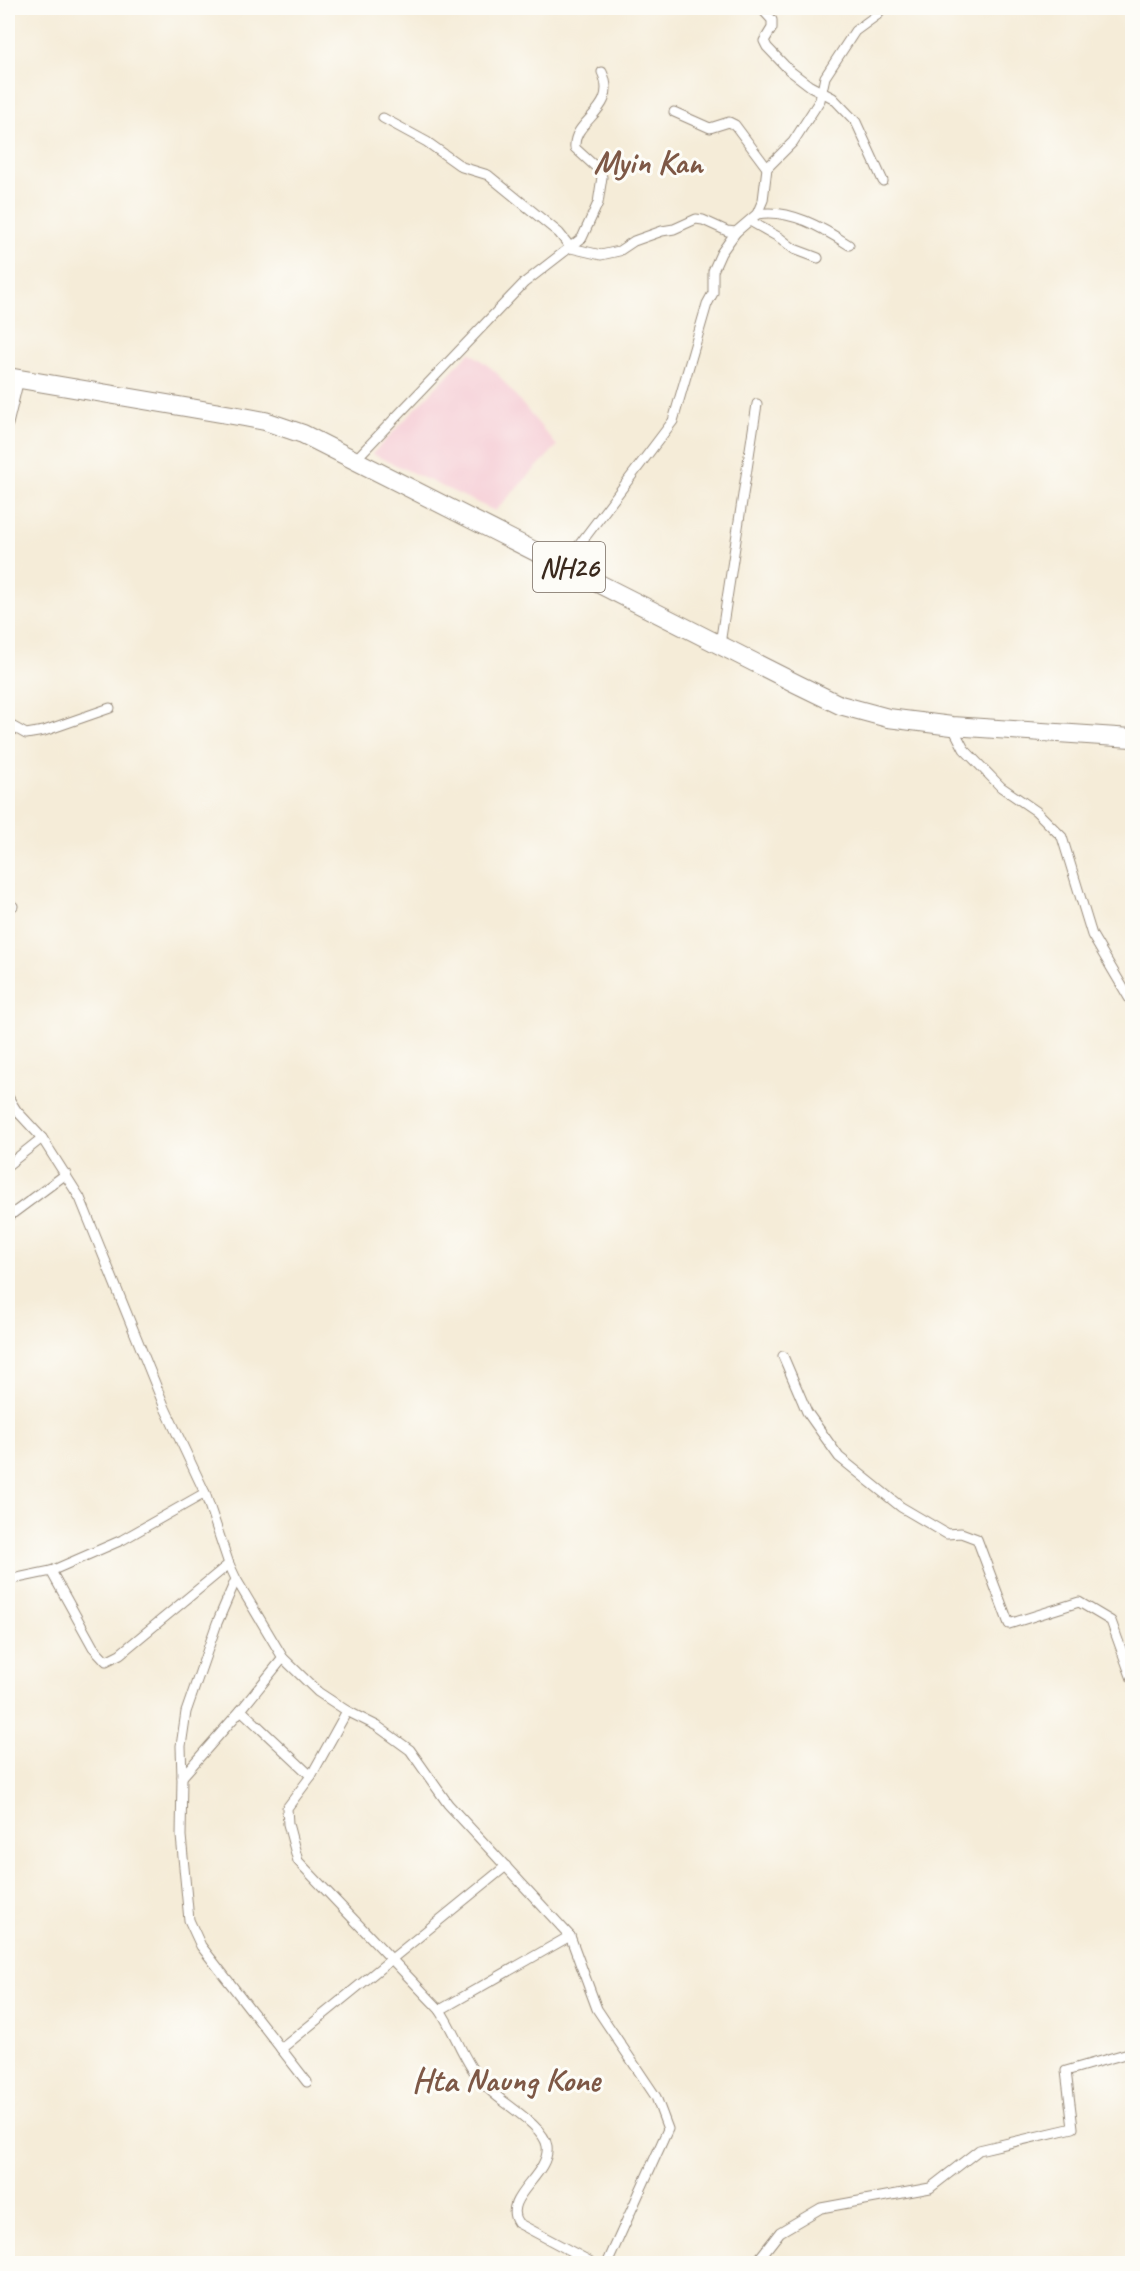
<svg xmlns="http://www.w3.org/2000/svg" width="1140" height="2271" font-family="Caveat,sans-serif">
<style>
.built{fill:#f6cfd7}
.lines{fill:none;stroke-linecap:round;stroke-linejoin:round}
.street-casing{stroke:#988b7b;stroke-width:11}
.highway-casing{stroke:#988b7b;stroke-width:20}
.street{stroke:#fff;stroke-width:9}
.highway{stroke:#fff;stroke-width:18}
.labels{text-anchor:middle;stroke-width:6;stroke-linejoin:round;paint-order:stroke}
.shield{fill:#fdfcf7;stroke:#75695f;stroke-width:1.5}
.shield-label{font-size:28px;font-weight:bold;fill:#3b2a1e}
.quarter-label{font-size:33px;font-weight:bold;fill:#7e5846;stroke:#fdfcf7}
</style>
<rect width="100%" height="100%" fill="#fdfcf7"/>
<filter id="ink" filterUnits="userSpaceOnUse"><feTurbulence type="fractalNoise" baseFrequency=".0167" numOctaves="2"/><feDisplacementMap in="SourceGraphic" scale="12" xChannelSelector="R" yChannelSelector="G"/><feConvolveMatrix kernelMatrix="1 2 1 2 8 2 1 2 1" color-interpolation-filters="sRGB"/></filter>
<filter id="wash" filterUnits="userSpaceOnUse"><feTurbulence type="fractalNoise" baseFrequency=".008" numOctaves="4" result="noise"/><feDisplacementMap in="SourceGraphic" scale="24" xChannelSelector="R" yChannelSelector="G"/><feGaussianBlur stdDeviation="1.35" result="paint"/><feColorMatrix in="noise" values="0 0 0 0 0 0 0 0 0 0 0 0 0 0 0 0 0 1.4 0 .05"/><feComposite in="paint" operator="in"/></filter>
<g filter="url(#wash)">
<rect width="100%" height="100%" fill="#f5ecd8"/>
<polygon class="built" points="470,352 495,371 557,446 495,511 372,454"/>
</g>
<g filter="url(#ink)">
<g class="lines">
<defs>
<g id="street">
<polyline points="761,8 772,20 772,28 764,41 767,47 789,70 810,86 833,98 856,122 883,181"/>
<polyline points="674,112 710,128 729,122 735,125 767,168"/>
<polyline points="383,118 427,142 462,167 488,175 559,233 571,248 601,255 619,251 634,241 662,231 674,229 696,219 703,220 727,231 736,232"/>
<path d="M 757,214 C 789,208 823,228 849,245"/>
<polyline points="750,221 780,238 794,249 818,258"/>
<polyline points="8,424 19,379"/>
<path d="M 355,460 L 524,283 L 582,238 L 598,203 L 602,177 L 598,169 L 575,148 C 572,119 620,111 602,72"/>
<polyline points="564,565 673,421 707,304 713,293 713,271 721,253 736,232 757,214 763,200 767,168 793,142 820,100 825,77 855,31 877,15 882,8"/>
<polyline points="720,644 757,404"/>
<polyline points="8,724 26,734 44,731 110,708"/>
<polyline points="952,726 964,749 1001,787 1036,811 1062,837 1092,935 1132,1003"/>
<polyline points="8,904 13,906"/>
<polyline points="8,1097 16,1110 42,1138 80,1198 165,1408 205,1493 229,1564 236,1579 283,1658 318,1692 347,1711 377,1726 410,1750 448,1804 570,1936 597,2009 656,2097 668,2129 607,2264"/>
<polyline points="8,1165 42,1138"/>
<polyline points="8,1217 66,1174"/>
<polyline points="783,1356 807,1412 839,1457 901,1507 947,1534 961,1533 977,1539 1009,1624 1079,1602 1111,1621 1132,1679"/>
<polyline points="51,1571 93,1647 106,1661 120,1654 229,1564"/>
<polyline points="236,1579 217,1623 186,1712 181,1746 182,1777 181,1836 189,1920 201,1946 307,2082"/>
<polyline points="8,1580 51,1571 122,1540 205,1493"/>
<polyline points="241,1710 311,1776"/>
<path d="M 347,1711 L 311,1776 L 287,1808 L 288,1824 L 298,1861 L 440,2010 C 458,2037 466,2070 492,2092 C 506,2105 544,2127 547,2146 C 551,2175 500,2198 518,2223 L 595,2264"/>
<polyline points="182,1777 241,1710 283,1658"/>
<polyline points="440,2010 570,1936"/>
<polyline points="281,2049 506,1866"/>
<polyline points="755,2264 780,2232 821,2208 930,2188 979,2150 1073,2128 1066,2071 1132,2052"/>
</g>
<polyline id="highway" points="8,377 244,417 265,421 303,434 797,684 840,705 888,718 952,726 1132,738"/>
</defs>
<use href="#street" class="street-casing"/>
<use href="#highway" class="highway-casing"/>
<use href="#street" class="street"/>
<use href="#highway" class="highway"/>
</g>
</g>
<g class="labels">
<rect class="shield" x="533" y="542" width="72" height="50" rx="4.5"/>
<g class="shield-label">
<text x="569" y="577">NH26</text>
</g>
<g class="quarter-label">
<text x="648" y="173">Myin Kan</text>
<text x="506" y="2091">Hta Naung Kone</text>
</g>
</g>
<rect width="1140" height="2271" fill="none" stroke="#fdfcf7" stroke-width="30"/>
</svg>
